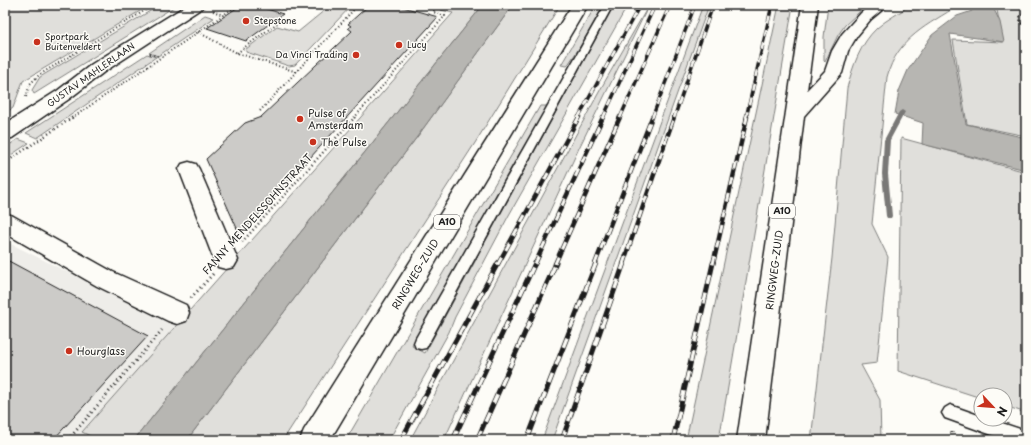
<svg xmlns="http://www.w3.org/2000/svg" width="1031" height="445" font-family="'Playpen Sans',sans-serif">
<style>
.built{fill:#eeede9}
.green{fill:#e0dfdb;stroke:#7e7e7c}
.water{fill:#b7b6b2;stroke:#797876}
.lines{fill:none;stroke-linecap:round;stroke-linejoin:round}
.stream{fill:#797876;fill-rule:evenodd}
.building{fill:#cccbc8;stroke:#1c1c1c}
.service-casing{stroke:#1c1c1c;stroke-width:3}
.minor-casing{stroke:#1c1c1c;stroke-width:3}
.motorway-casing{stroke:#1c1c1c;stroke-width:3}
.path-far2{stroke:#1c1c1c;stroke-width:2;stroke-dasharray:1 2.5;stroke-linecap:butt}
.path-far1{stroke:#1c1c1c;stroke-width:2.5;stroke-dasharray:1 3;stroke-linecap:butt}
.path{stroke:#1c1c1c;stroke-width:3;stroke-dasharray:1 3.5;stroke-linecap:butt}
.service{fill:#fdfcf7;fill-rule:evenodd}
.minor{fill:#fdfcf7;fill-rule:evenodd}
.motorway{fill:#fdfcf7;fill-rule:evenodd}
.rail-far2-casing{stroke:#1c1c1c;stroke-width:3.5}
.rail-far1-casing{stroke:#1c1c1c;stroke-width:4.5}
.rail-casing{stroke:#1c1c1c;stroke-width:5}
.rail-far2{stroke:#fdfcf7;stroke-width:2.5;stroke-dasharray:7;stroke-linecap:butt}
.rail-far1{stroke:#fdfcf7;stroke-width:3;stroke-dasharray:8;stroke-linecap:butt}
.rail{stroke:#fdfcf7;stroke-width:3.5;stroke-dasharray:10;stroke-linecap:butt}
.poi-dot{fill:#c8321e;stroke:#fdfcf7;stroke-width:1.5}
.labels{text-anchor:middle;stroke-width:3;stroke-linejoin:round;paint-order:stroke}
.far-poi-label{font-size:9px;fill:#1c1c1c;stroke:#fdfcf7;text-anchor:start}
.far-street-label{font-size:9px;fill:#1c1c1c;stroke:#fdfcf7}
.shield{fill:#fdfcf7;stroke:#605f5e;stroke-width:1}
.shield-label{font-size:9px;font-weight:bold;fill:#1c1c1c}
.poi-label{font-size:10px;fill:#1c1c1c;stroke:#fdfcf7;text-anchor:start}
.street-label{font-size:10px;fill:#1c1c1c;stroke:#fdfcf7}
</style>
<rect width="100%" height="100%" fill="#fdfcf7"/>
<filter id="ink" filterUnits="userSpaceOnUse"><feTurbulence type="fractalNoise" baseFrequency=".025" numOctaves="2"/><feDisplacementMap in="SourceGraphic" scale="8" xChannelSelector="R" yChannelSelector="G"/><feConvolveMatrix kernelMatrix="1 2 1 2 8 2 1 2 1" color-interpolation-filters="sRGB"/></filter>
<g filter="url(#ink)">
<polygon class="built" points="5,241 195,335 107,440 5,440"/>
<g class="green">
<polygon points="5,5 150,5 23,81 13,108 5,113"/>
<polygon points="160,5 177,5 34,94 32,90 40,77"/>
<polygon points="331,5 352,5 295,65 289,66 246,52 246,49 277,26 298,32"/>
<polygon points="445,5 483,5 134,440 98,440 82,432 453,13 441,10"/>
<polygon points="513,5 560,5 475,143 283,440 187,440 417,137"/>
<polygon points="596,5 604,5 578,50 567,66 561,65"/>
<polygon points="614,5 628,5 509,215 455,317 449,332 389,440 346,440 540,106 546,106 552,99 511,168 412,346 425,353 479,254 476,253 480,245 483,246"/>
<polygon points="649,5 579,148 444,440 410,440 604,83"/>
<polygon points="703,5 709,5 552,440 542,440"/>
<polygon points="779,5 793,5 719,440 686,440"/>
<polygon points="828,5 867,5 845,25 838,35 825,62 824,61 824,37"/>
<path d="M 910,5 L 959,5 C 928,25 897,38 887,77 L 872,224 L 888,257 L 877,363 L 861,365 L 880,400 L 881,440 L 811,440 L 832,258 L 847,88 C 853,66 860,44 877,28 C 887,19 900,13 910,5 Z"/>
<polygon points="996,5 1026,5 1026,136 967,124 953,40 1003,42"/>
<polygon points="205,15 214,18 158,56 149,53"/>
<polygon points="147,54 156,57 37,138 26,133"/>
<polygon points="901,138 1026,172 1026,413 1005,406 1005,395 981,395 981,398 898,371"/>
<polygon points="18,139 29,143 5,159 5,148"/>
</g>
<g class="water">
<polygon points="483,5 513,5 417,137 187,440 134,440"/>
<polygon points="976,5 992,5 1000,22 1004,42 950,34 966,124 1026,138 1026,170 922,144 923,123 895,114 899,91 908,70 932,35 957,16 972,11"/>
</g>
<g class="lines">
<polygon class="stream" points="902,110 905,112 890,140 888,174 892,216 891,218 887,218 886,216 882,174 884,140 899,112"/>
</g>
<g class="building">
<polygon points="241,5 254,5 283,14 246,41 207,28"/>
<polygon points="369,5 396,5 438,17 240,235 206,159 245,123 261,117 352,31 348,28 351,26 348,24"/>
<polygon points="5,259 148,336 53,440 5,440"/>
</g>
<g class="lines">
<defs>
<g id="service">
<polygon points="605,5 613,5 426,348 421,349 416,348 414,343 416,338"/>
<polygon points="950,405 981,416 981,419 990,419 1026,431 1026,440 1006,440 945,418 942,413 945,408"/>
</g>
<g id="minor">
<polygon points="187,5 205,5 202,8 104,72 69,99 12,138 5,139 5,124 57,91 92,64"/>
<polygon points="189,162 196,164 199,169 238,260 234,267 226,269 218,267 214,260 179,169 182,164"/>
<polygon points="5,213 13,216 113,272 186,305 189,313 186,321 177,324 168,321 97,286 5,233"/>
</g>
<g id="motorway">
<polygon points="572,5 588,5 330,440 300,440 304,430"/>
<polygon points="802,5 818,5 807,90 825,71 832,51 842,34 861,13 870,5 888,5 871,19 857,36 848,51 842,73 804,116 765,440 737,440"/>
</g>
</defs>
<use href="#service" class="service-casing"/>
<use href="#minor" class="minor-casing"/>
<use href="#motorway" class="motorway-casing"/>
<g class="path-far2">
<polyline points="1023,5 1026,13"/>
<polyline points="213,11 223,15"/>
<polyline points="1026,13 1020,16 1020,21 1026,28"/>
<polyline points="198,32 237,53 297,72"/>
<polyline points="237,53 280,21"/>
<polyline points="150,54 160,57"/>
<polyline points="26,97 30,84 39,75 154,5"/>
<polyline points="260,111 358,5"/>
<polyline points="72,118 238,5"/>
<polyline points="354,118 445,16 433,12 439,5"/>
</g>
<g class="path-far1">
<polyline points="5,163 73,117"/>
<polyline points="242,242 355,117"/>
</g>
<g class="path">
<polyline points="191,298 213,274"/>
<polyline points="952,432 952,440"/>
<polyline points="68,440 162,330"/>
</g>
<use href="#service" class="service"/>
<use href="#minor" class="minor"/>
<use href="#motorway" class="motorway"/>
<defs>
<g id="rail-far2">
<polyline points="578,118 640,5"/>
<polyline points="603,118 655,5"/>
<polyline points="620,118 670,5"/>
<polyline points="652,118 695,5"/>
<polyline points="674,118 713,5"/>
<polyline points="746,118 772,5"/>
</g>
<g id="rail-far1">
<polyline points="498,264 579,117"/>
<polyline points="535,264 603,117"/>
<polyline points="555,264 620,117"/>
<polyline points="595,264 652,117"/>
<polyline points="623,264 674,117"/>
<polyline points="713,264 747,117"/>
</g>
<g id="rail">
<polyline points="401,440 498,263"/>
<polyline points="453,440 535,263"/>
<polyline points="477,440 556,263"/>
<polyline points="527,440 596,263"/>
<polyline points="562,440 624,263"/>
<polyline points="673,440 713,263"/>
</g>
</defs>
<use href="#rail-far2" class="rail-far2-casing"/>
<use href="#rail-far1" class="rail-far1-casing"/>
<use href="#rail" class="rail-casing"/>
<use href="#rail-far2" class="rail-far2"/>
<use href="#rail-far1" class="rail-far1"/>
<use href="#rail" class="rail"/>
</g>
</g>
<g class="poi-dot">
<circle cx="246" cy="21" r="4"/>
<circle cx="37" cy="42" r="4"/>
<circle cx="399" cy="45" r="4"/>
<circle cx="356" cy="55" r="4"/>
<circle cx="300" cy="119" r="4"/>
<circle cx="313" cy="142" r="4"/>
<circle cx="69" cy="351" r="4"/>
</g>
<g class="labels">
<g class="far-poi-label">
<text x="254" y="24">Stepstone</text>
<text x="45" y="40">Sportpark<tspan x="45" dy="10">Buitenveldert</tspan></text>
<text x="407" y="48">Lucy</text>
<text x="348" y="58" text-anchor="end">Da Vinci Trading</text>
</g>
<g class="far-street-label">
<text transform="translate(91 75) rotate(-35)" y="3">GUSTAV MAHLERLAAN</text>
</g>
<g class="shield">
<rect x="769" y="204" width="26" height="14" rx="3"/>
<rect x="434" y="215" width="26" height="14" rx="3"/>
</g>
<g class="shield-label">
<text x="782" y="214">A10</text>
<text x="447" y="225">A10</text>
</g>
<g class="poi-label">
<text x="308" y="117">Pulse of<tspan x="308" dy="12">Amsterdam</tspan></text>
<text x="321" y="146">The Pulse</text>
<text x="77" y="355">Hourglass</text>
</g>
<g class="street-label">
<text transform="translate(257 214) rotate(-48)" y="4">FANNY MENDELSSOHNSTRAAT</text>
<text transform="translate(774 270) rotate(-83)" y="4">RINGWEG-ZUID</text>
<text transform="translate(415 274) rotate(-59)" y="4">RINGWEG-ZUID</text>
</g>
</g>
<rect width="1031" height="445" fill="none" stroke="#fdfcf7" stroke-width="20"/>
<rect x="10" y="10" width="1011" height="425" fill="none" stroke="#1c1c1c" stroke-width="1.5" filter="url(#ink)"/>
<g transform="translate(993 407) rotate(116)"><circle r="19" fill="#fdfcf7" stroke="#a3a29f"/>
<path d="M0-3L7 15L0 10L-7 15Z" fill="#c8321e"/>
<text y="-6" font-size="11" font-weight="bold" text-anchor="middle" fill="#1c1c1c">N</text>
</g>
</svg>
